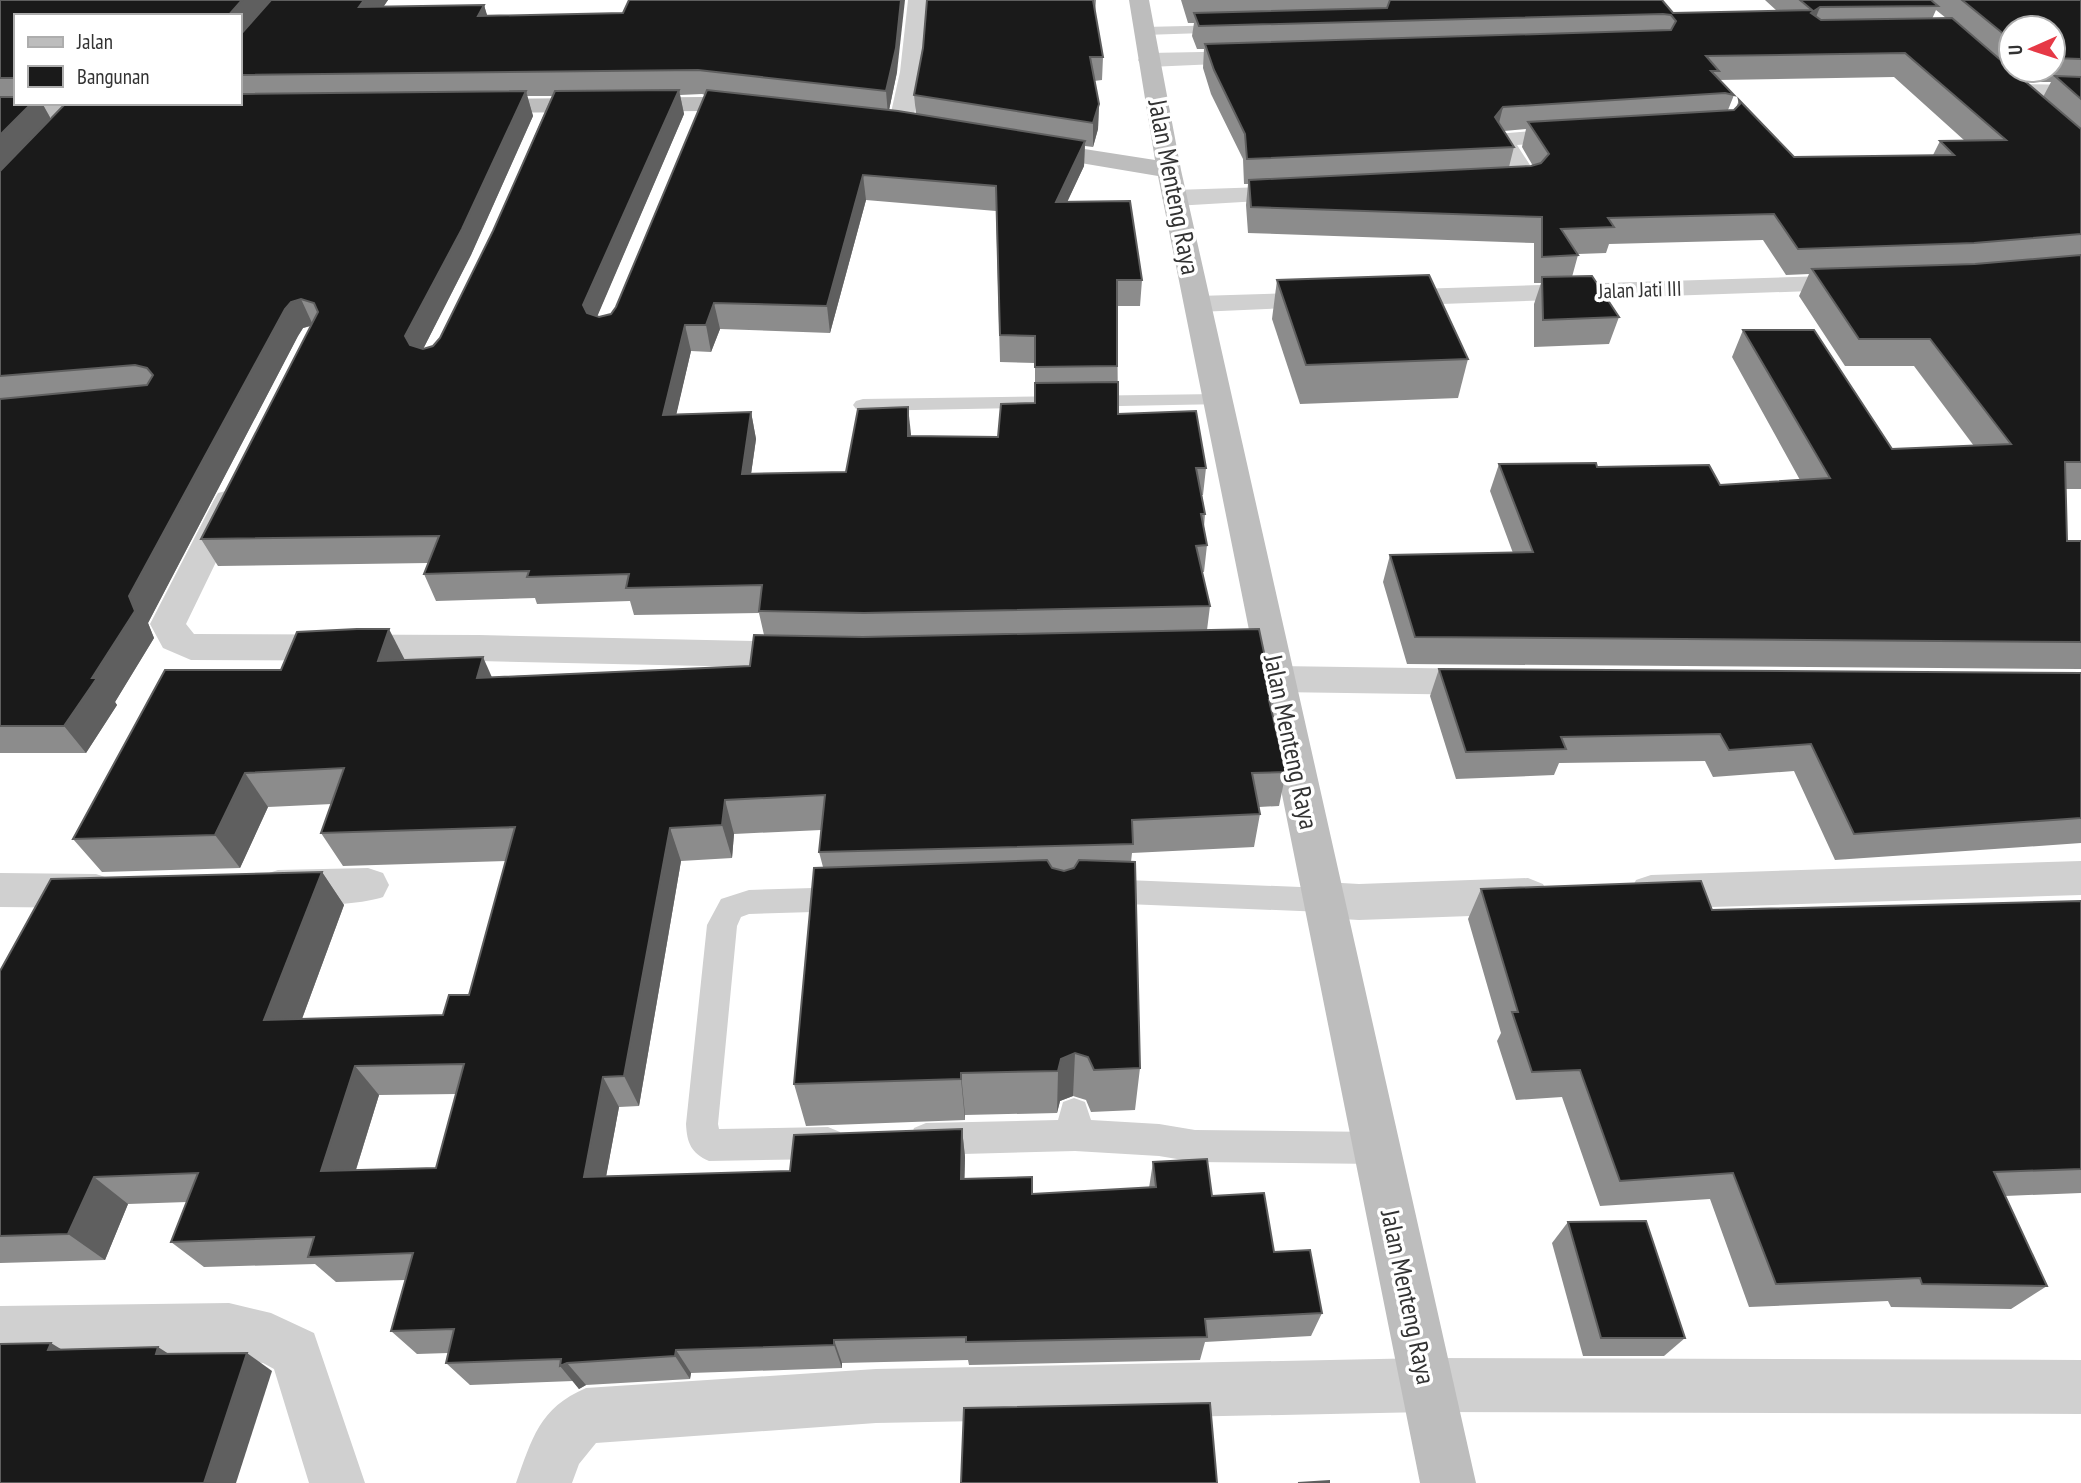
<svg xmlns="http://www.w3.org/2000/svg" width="2081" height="1483" font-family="'PT Sans Narrow',sans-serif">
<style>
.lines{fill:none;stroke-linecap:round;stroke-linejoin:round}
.lane{fill:#d0d0d0;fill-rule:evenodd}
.street{fill:#d0d0d0;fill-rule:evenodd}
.secondary{fill:#bdbdbd;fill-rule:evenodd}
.wall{fill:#8c8c8c;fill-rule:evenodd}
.shaded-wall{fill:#5f5f5f}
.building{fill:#1a1a1a;stroke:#5f5f5f;stroke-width:2;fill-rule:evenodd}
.labels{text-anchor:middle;stroke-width:7;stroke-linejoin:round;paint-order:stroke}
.far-street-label{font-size:21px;fill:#333;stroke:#fff}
.street-label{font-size:26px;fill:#333;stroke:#fff}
</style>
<rect width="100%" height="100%" fill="#fff"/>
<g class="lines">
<g class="lane">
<polygon points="1229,25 1236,29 1234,32 1144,35 1137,31 1144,27"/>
<polygon points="1218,394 1225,396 1228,400 1225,404 863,411 856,409 853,405 856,401 863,399"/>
<polygon points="1102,879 1324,888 1334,892 1338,900 1334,908 1324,912 1102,903 1092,899 1088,891 1092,883"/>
<path d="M 847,887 L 857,891 L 861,899 L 857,907 L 847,911 L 749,914 L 741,917 L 737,926 L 718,1124 L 719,1129 L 828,1127 L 840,1132 L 845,1143 L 840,1154 L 828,1159 L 709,1161 C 691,1153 687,1143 686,1124 L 707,925 L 721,899 L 749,890 Z"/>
<polygon points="1074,1098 1085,1102 1091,1120 1159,1124 1195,1130 1377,1132 1389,1137 1394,1148 1389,1159 1377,1164 1195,1162 1159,1156 1075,1151 926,1155 914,1150 910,1139 914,1128 926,1123 1058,1120 1063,1102"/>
</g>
<g class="street">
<polygon points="908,0 928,0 922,72 912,126 908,131 892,131 888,126 900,72"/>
<polygon points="1254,51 1262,52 1265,57 1262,62 1149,67 1141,65 1138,60 1141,55 1149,53"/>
<polygon points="2015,84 2081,85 2081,99 2007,96 2004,91 2007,86"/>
<polygon points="1578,127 1586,129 1590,134 1586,139 1517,145 1539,179 1536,184 1492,191 1483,189 1480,184 1483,179 1511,174 1491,142 1497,134"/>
<polygon points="1299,186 1308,188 1311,193 1308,198 1175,206 1166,203 1162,198 1166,193 1175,190"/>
<polygon points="1857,275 1867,277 1871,283 1867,289 1385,306 1375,304 1371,298 1375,292 1385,290"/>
<polygon points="1325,292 1335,294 1339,300 1335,306 1198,312 1188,310 1184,304 1188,298 1198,296"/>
<polygon points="230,490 242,493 246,500 186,624 194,634 479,635 803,642 816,646 821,655 816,664 803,668 479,661 191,660 163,648 150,624 214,500 218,493"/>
<polygon points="1277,666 1485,669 1498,672 1504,682 1498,692 1485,695 1277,692 1264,688 1259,679 1264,670"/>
<polygon points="2081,861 2081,895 1651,909 1636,904 1630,892 1636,880 1651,875"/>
<path d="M 368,868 L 383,873 L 389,885 L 383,897 C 357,906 289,908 263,899 L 257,887 L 263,875 L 278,870 Z"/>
<polygon points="0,873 96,874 111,879 117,891 111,903 96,908 0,907"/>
<polygon points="1528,878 1543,884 1549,896 1543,908 1528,914 1359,920 1324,918 1309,912 1303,900 1309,888 1324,882 1359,884"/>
<polygon points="229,1303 271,1313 314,1333 365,1483 309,1483 274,1369 263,1363 229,1357 0,1360 0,1306"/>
<path d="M 1427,1358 L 2081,1360 L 2081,1414 L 1427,1412 L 876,1423 L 596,1443 L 579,1464 L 572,1483 L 516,1483 C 532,1439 539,1408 586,1388 L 876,1369 Z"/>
</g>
<g class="secondary">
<polygon points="1129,0 1149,0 1181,170 1476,1483 1420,1483 1158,176 1033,155 1025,153 1021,148 1025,143 1033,141 1155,160"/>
<polygon points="702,97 752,102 760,104 763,109 760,114 752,116 702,111 480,113 472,111 469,106 472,101 480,99"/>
<polygon points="113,103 120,105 123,110 120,115 0,119 0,105"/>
</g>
</g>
<g class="wall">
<path d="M 0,0 L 388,0 L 383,7 L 484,5 L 487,16 L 897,72 L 889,110 L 916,114 L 914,95 L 923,48 L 927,0 L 1096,0 L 1095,15 L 1103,57 L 1102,80 L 1094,81 L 1099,104 L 1098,129 L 1093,147 L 1085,146 L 1084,166 L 1067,202 L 1142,280 L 1140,306 L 1117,306 L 1118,414 L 1206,468 L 1203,495 L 1202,495 L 1205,514 L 1204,527 L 1207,545 L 1204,572 L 1202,572 L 1210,606 L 1207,630 L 1274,700 L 1272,711 L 1286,772 L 1279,806 L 1259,807 L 1260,814 L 1254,847 L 1132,853 L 1131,862 L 1140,1068 L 1135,1110 L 1091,1112 L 1086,1100 L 1073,1096 L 1060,1101 L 1057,1113 L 965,1115 L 965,1120 L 806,1126 L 794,1084 L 823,867 L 819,852 L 821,830 L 734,834 L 732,858 L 681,861 L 639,1106 L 619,1107 L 606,1176 L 790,1171 L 962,1129 L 965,1157 L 964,1179 L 1032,1194 L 1149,1188 L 1153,1162 L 1212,1196 L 1274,1252 L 1322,1313 L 1311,1336 L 1205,1342 L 1200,1360 L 969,1365 L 968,1360 L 842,1363 L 842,1368 L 691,1373 L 690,1379 L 586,1385 L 579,1389 L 573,1381 L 470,1385 L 446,1363 L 448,1353 L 417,1354 L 391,1331 L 405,1280 L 336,1282 L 315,1264 L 204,1267 L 171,1242 L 187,1202 L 128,1204 L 105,1260 L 0,1263 L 0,971 L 322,872 L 344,905 L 302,1019 L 443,1015 L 469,995 L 506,861 L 343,866 L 321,833 L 332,804 L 268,807 L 240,868 L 102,872 L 73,839 L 281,670 L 405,660 L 492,677 L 750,666 L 764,635 L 759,613 L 634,615 L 630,601 L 537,604 L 535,598 L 436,601 L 424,574 L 428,563 L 218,566 L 201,539 L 311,326 L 303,328 L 298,336 L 148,623 L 154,638 L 115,702 L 117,705 L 86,753 L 0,753 ZM 16,16 L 240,16 L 240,103 L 51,119 L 42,103 L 16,103 ZM 702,94 L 705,95 L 616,307 L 611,314 L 599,317 L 597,316 L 684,114 L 680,95 ZM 527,96 L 552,96 L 493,231 L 440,338 L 433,346 L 423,349 L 471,255 L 533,116 ZM 866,200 L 996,211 L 1000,362 L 1035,363 L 1035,403 L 998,437 L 911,436 L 846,472 L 751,474 L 756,439 L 751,412 L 676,414 L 691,351 L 711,352 L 720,329 L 830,333 ZM 456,1094 L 436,1168 L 356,1170 L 379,1095 Z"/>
<path d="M 1181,0 L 1662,0 L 1673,13 L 1777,11 L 1765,0 L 2081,0 L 2081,489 L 2065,489 L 2067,541 L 2081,541 L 2081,669 L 1407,664 L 1383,582 L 1390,555 L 1513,553 L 1490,491 L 1499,464 L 1597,467 L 1720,485 L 1800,480 L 1732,357 L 1743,330 L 1892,449 L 1974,446 L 1914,366 L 1845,366 L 1799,296 L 1809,274 L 1786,275 L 1763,240 L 1609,244 L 1606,253 L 1578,254 L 1578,255 L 1572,277 L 1619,317 L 1609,344 L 1534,347 L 1534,304 L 1541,283 L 1534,283 L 1534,243 L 1248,233 L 1246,205 L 1248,184 L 1244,184 L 1243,159 L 1211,94 L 1203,68 L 1204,49 L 1197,49 L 1192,36 L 1194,23 L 1188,23 ZM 1936,10 L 1946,18 L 1932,19 ZM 2011,28 L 2053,28 L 2053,70 L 2011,70 ZM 1894,77 L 1965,141 L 1940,141 L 1933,155 L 1794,157 L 1739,100 L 1736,108 L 1734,110 L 1728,110 L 1734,95 L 1719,80 ZM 2026,82 L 2051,82 L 2043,97 ZM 1526,129 L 1522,147 L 1533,166 L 1509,167 L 1514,147 L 1504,131 Z"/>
<polygon points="1277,280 1468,359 1458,398 1300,404 1272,319"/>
<polygon points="1439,669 2081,673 2081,843 1835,860 1794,771 1713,777 1705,761 1559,763 1554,775 1456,779 1430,696"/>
<polygon points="1481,889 1712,910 2081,901 2081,1193 2005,1196 2047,1286 2011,1309 1891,1307 1888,1301 1749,1307 1710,1199 1600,1206 1562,1097 1516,1100 1497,1041 1501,1033 1468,919"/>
<polygon points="1568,1222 1685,1338 1664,1356 1583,1356 1552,1243"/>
</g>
<g class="shaded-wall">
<polygon points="242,0 272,0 240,36 240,16 228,16"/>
<polygon points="364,0 388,0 367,31 359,7"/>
<polygon points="901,0 905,0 897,72 888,115 886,91"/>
<polygon points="484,5 491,28 478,16"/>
<polygon points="1820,7 1811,30 1811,13"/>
<polygon points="679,90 684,114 591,331 583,305"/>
<polygon points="526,91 533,116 471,255 416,363 405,336"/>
<polygon points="32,103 42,103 52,121 0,175 0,135"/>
<polygon points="1099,104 1098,129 1093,147 1093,123"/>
<polygon points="1503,107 1497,131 1495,117"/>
<polygon points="1085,141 1084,166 1055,228 1056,202"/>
<polygon points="863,175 866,200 830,333 827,306"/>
<polygon points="301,299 313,325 303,328 298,336 148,623 154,638 115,702 117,705 86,753 64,726 92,678 129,596 285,309 291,302"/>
<polygon points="714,303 720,329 711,352 706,325"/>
<polygon points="685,325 691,351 670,442 663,415"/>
<polygon points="908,407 911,434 910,463 908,436"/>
<polygon points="751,412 756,439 747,502 742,474"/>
<polygon points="389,629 407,664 378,661"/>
<polygon points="483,657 498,691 477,678"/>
<polygon points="245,773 268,807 240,868 215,835"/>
<polygon points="725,800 734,834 732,858 722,825"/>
<polygon points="670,828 681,861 639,1106 624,1076"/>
<polygon points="322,872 344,905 290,1051 264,1020"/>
<polygon points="1075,1053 1073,1096 1060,1101 1057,1113 1058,1071 1061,1059"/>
<polygon points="355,1066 379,1095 347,1198 321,1171"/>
<polygon points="961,1073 965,1115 965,1120 961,1079"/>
<polygon points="603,1077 619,1107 601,1204 584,1177"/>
<polygon points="962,1129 965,1157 964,1206 961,1179"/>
<polygon points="94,1177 128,1204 105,1260 68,1234"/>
<polygon points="834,1340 842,1363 842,1368 834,1345"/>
<polygon points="51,1343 82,1362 48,1350"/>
<polygon points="158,1347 186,1365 156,1354"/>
<polygon points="676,1350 691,1373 690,1379 675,1356"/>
<polygon points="247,1353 272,1371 236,1483 204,1483"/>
<polygon points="567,1363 586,1385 579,1389 560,1366"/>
</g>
<g class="building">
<polygon points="0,0 242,0 228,16 16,16 16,78 0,78"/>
<polygon points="271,0 364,0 359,7 484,5 478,16 623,13 629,0 901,0 896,48 886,91 698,70 240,75 240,35"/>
<polygon points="927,0 1093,0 1103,57 1090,57 1099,104 1093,123 914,95 923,48"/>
<polygon points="1390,0 1662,0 1673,13 1812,10 1800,0 1931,0 1938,6 1820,7 1811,13 1821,20 1952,18 2011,69 2011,70 2012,70 2081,129 2081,234 1974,243 1798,249 1774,214 1608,218 1614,227 1561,229 1578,255 1542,257 1542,217 1251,207 1249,180 1531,166 1541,163 1549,154 1528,122 1734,110 1740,104 1739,100 1794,157 1954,155 1940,141 2006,140 1905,53 1706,56 1719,71 1711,71 1734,95 1725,93 1503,107 1495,117 1514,147 1247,159 1245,134 1214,70 1205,44 1671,30 1676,21 1671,15 1663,14 1199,26 1194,13 1387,8"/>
<polygon points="1962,0 2081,0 2081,59 2053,58 2053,28 2011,28 2011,40"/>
<polygon points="2055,76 2081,77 2081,99"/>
<polygon points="679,90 583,305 587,313 599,317 611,314 616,307 707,90 898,111 1085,141 1056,202 1130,201 1142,280 1117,280 1117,366 1035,367 1035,336 1000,335 996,186 863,175 827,306 714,303 706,325 685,325 663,415 751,412 742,474 846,472 858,409 908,407 908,436 998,437 1001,404 1035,403 1035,383 1118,382 1118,414 1196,411 1206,468 1196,468 1205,514 1201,514 1207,545 1196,546 1210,606 864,613 759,611 762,585 626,588 629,574 527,577 529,571 424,574 439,536 201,539 318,312 314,303 301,299 291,302 285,309 129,596 135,611 92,678 97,678 64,726 0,726 0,399 147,385 153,375 147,368 135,365 0,376 0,171 66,103 240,103 240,94 526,91 462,229 405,336 410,345 423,349 433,346 440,338 493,231 555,91"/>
<polygon points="0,97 16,97 16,103 32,103 0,135"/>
<polygon points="2081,255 2081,462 2065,462 2067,541 2081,541 2081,642 1415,637 1390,555 1533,552 1499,464 1596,463 1597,467 1709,465 1720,485 1830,478 1743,330 1814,330 1892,449 2011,444 1930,339 1859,339 1812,269 1975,264"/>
<polygon points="1429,275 1468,359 1306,365 1277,280"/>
<polygon points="1592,276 1619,317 1543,320 1542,277"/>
<path d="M 357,629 L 389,629 L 378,661 L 483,657 L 477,678 L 750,666 L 754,635 L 863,637 L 1259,629 L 1274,700 L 1269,700 L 1286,772 L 1252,773 L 1260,814 L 1132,820 L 1133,844 L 819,852 L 825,795 L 725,800 L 722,825 L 670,828 L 624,1076 L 603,1077 L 584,1177 L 790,1171 L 794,1135 L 962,1129 L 961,1179 L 1032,1177 L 1032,1194 L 1156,1187 L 1153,1162 L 1207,1159 L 1212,1196 L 1264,1193 L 1274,1252 L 1310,1250 L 1322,1313 L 1205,1319 L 1207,1337 L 966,1342 L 966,1337 L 834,1340 L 834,1345 L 676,1350 L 675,1356 L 567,1363 L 560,1366 L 561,1359 L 446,1363 L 454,1329 L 391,1331 L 413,1253 L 308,1257 L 314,1237 L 171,1242 L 198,1173 L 94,1177 L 68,1234 L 0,1236 L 0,971 L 51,879 L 322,872 L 264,1020 L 443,1015 L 449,995 L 469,995 L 515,827 L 321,833 L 344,768 L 245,773 L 215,835 L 73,839 L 165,670 L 281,670 L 297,632 ZM 464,1064 L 436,1168 L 321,1171 L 355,1066 Z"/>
<polygon points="1439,669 2081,673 2081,818 1854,834 1811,744 1729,750 1720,734 1561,737 1566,749 1466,752"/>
<polygon points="1047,860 1052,868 1064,871 1074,868 1079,860 1135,862 1140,1068 1094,1070 1088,1057 1075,1053 1061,1059 1058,1071 961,1073 961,1079 794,1084 814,868"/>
<polygon points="1701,881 1712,910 2081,901 2081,1169 1994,1172 2047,1286 1922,1284 1920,1278 1776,1284 1733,1173 1620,1181 1580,1070 1532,1072 1512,1012 1518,1012 1481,889"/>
<polygon points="1646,1221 1685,1338 1601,1338 1568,1222"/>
<polygon points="51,1343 48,1350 158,1347 156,1354 247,1353 204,1483 0,1483 0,1344"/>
<polygon points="1210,1403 1217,1483 961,1483 964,1408"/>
<polygon points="1329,1481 1329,1483 1298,1483"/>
</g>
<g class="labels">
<g class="far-street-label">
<text transform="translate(1640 290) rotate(-2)" y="7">Jalan Jati III</text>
</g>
<g class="street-label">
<text transform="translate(1174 187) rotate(79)" y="9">Jalan Menteng Raya</text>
<text transform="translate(1291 742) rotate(78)" y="9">Jalan Menteng Raya</text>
<text transform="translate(1408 1297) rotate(78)" y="9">Jalan Menteng Raya</text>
</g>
</g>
<rect x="14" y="14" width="228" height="91" fill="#ffffff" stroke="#adadad" stroke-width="2"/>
<rect x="28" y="37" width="35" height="10" fill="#bdbdbd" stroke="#adadad" stroke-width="2"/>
<text x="77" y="49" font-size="21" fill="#333333">Jalan</text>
<rect x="28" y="66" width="35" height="21" fill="#1a1a1a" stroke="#adadad" stroke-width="2"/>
<text x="77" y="84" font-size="21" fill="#333333">Bangunan</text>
<g transform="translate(2032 49) rotate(267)"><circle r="33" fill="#ffffff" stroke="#adadad" stroke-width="2"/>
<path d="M0-5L12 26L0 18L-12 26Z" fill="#e63946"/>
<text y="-10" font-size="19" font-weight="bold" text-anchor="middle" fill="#333333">U</text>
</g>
</svg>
